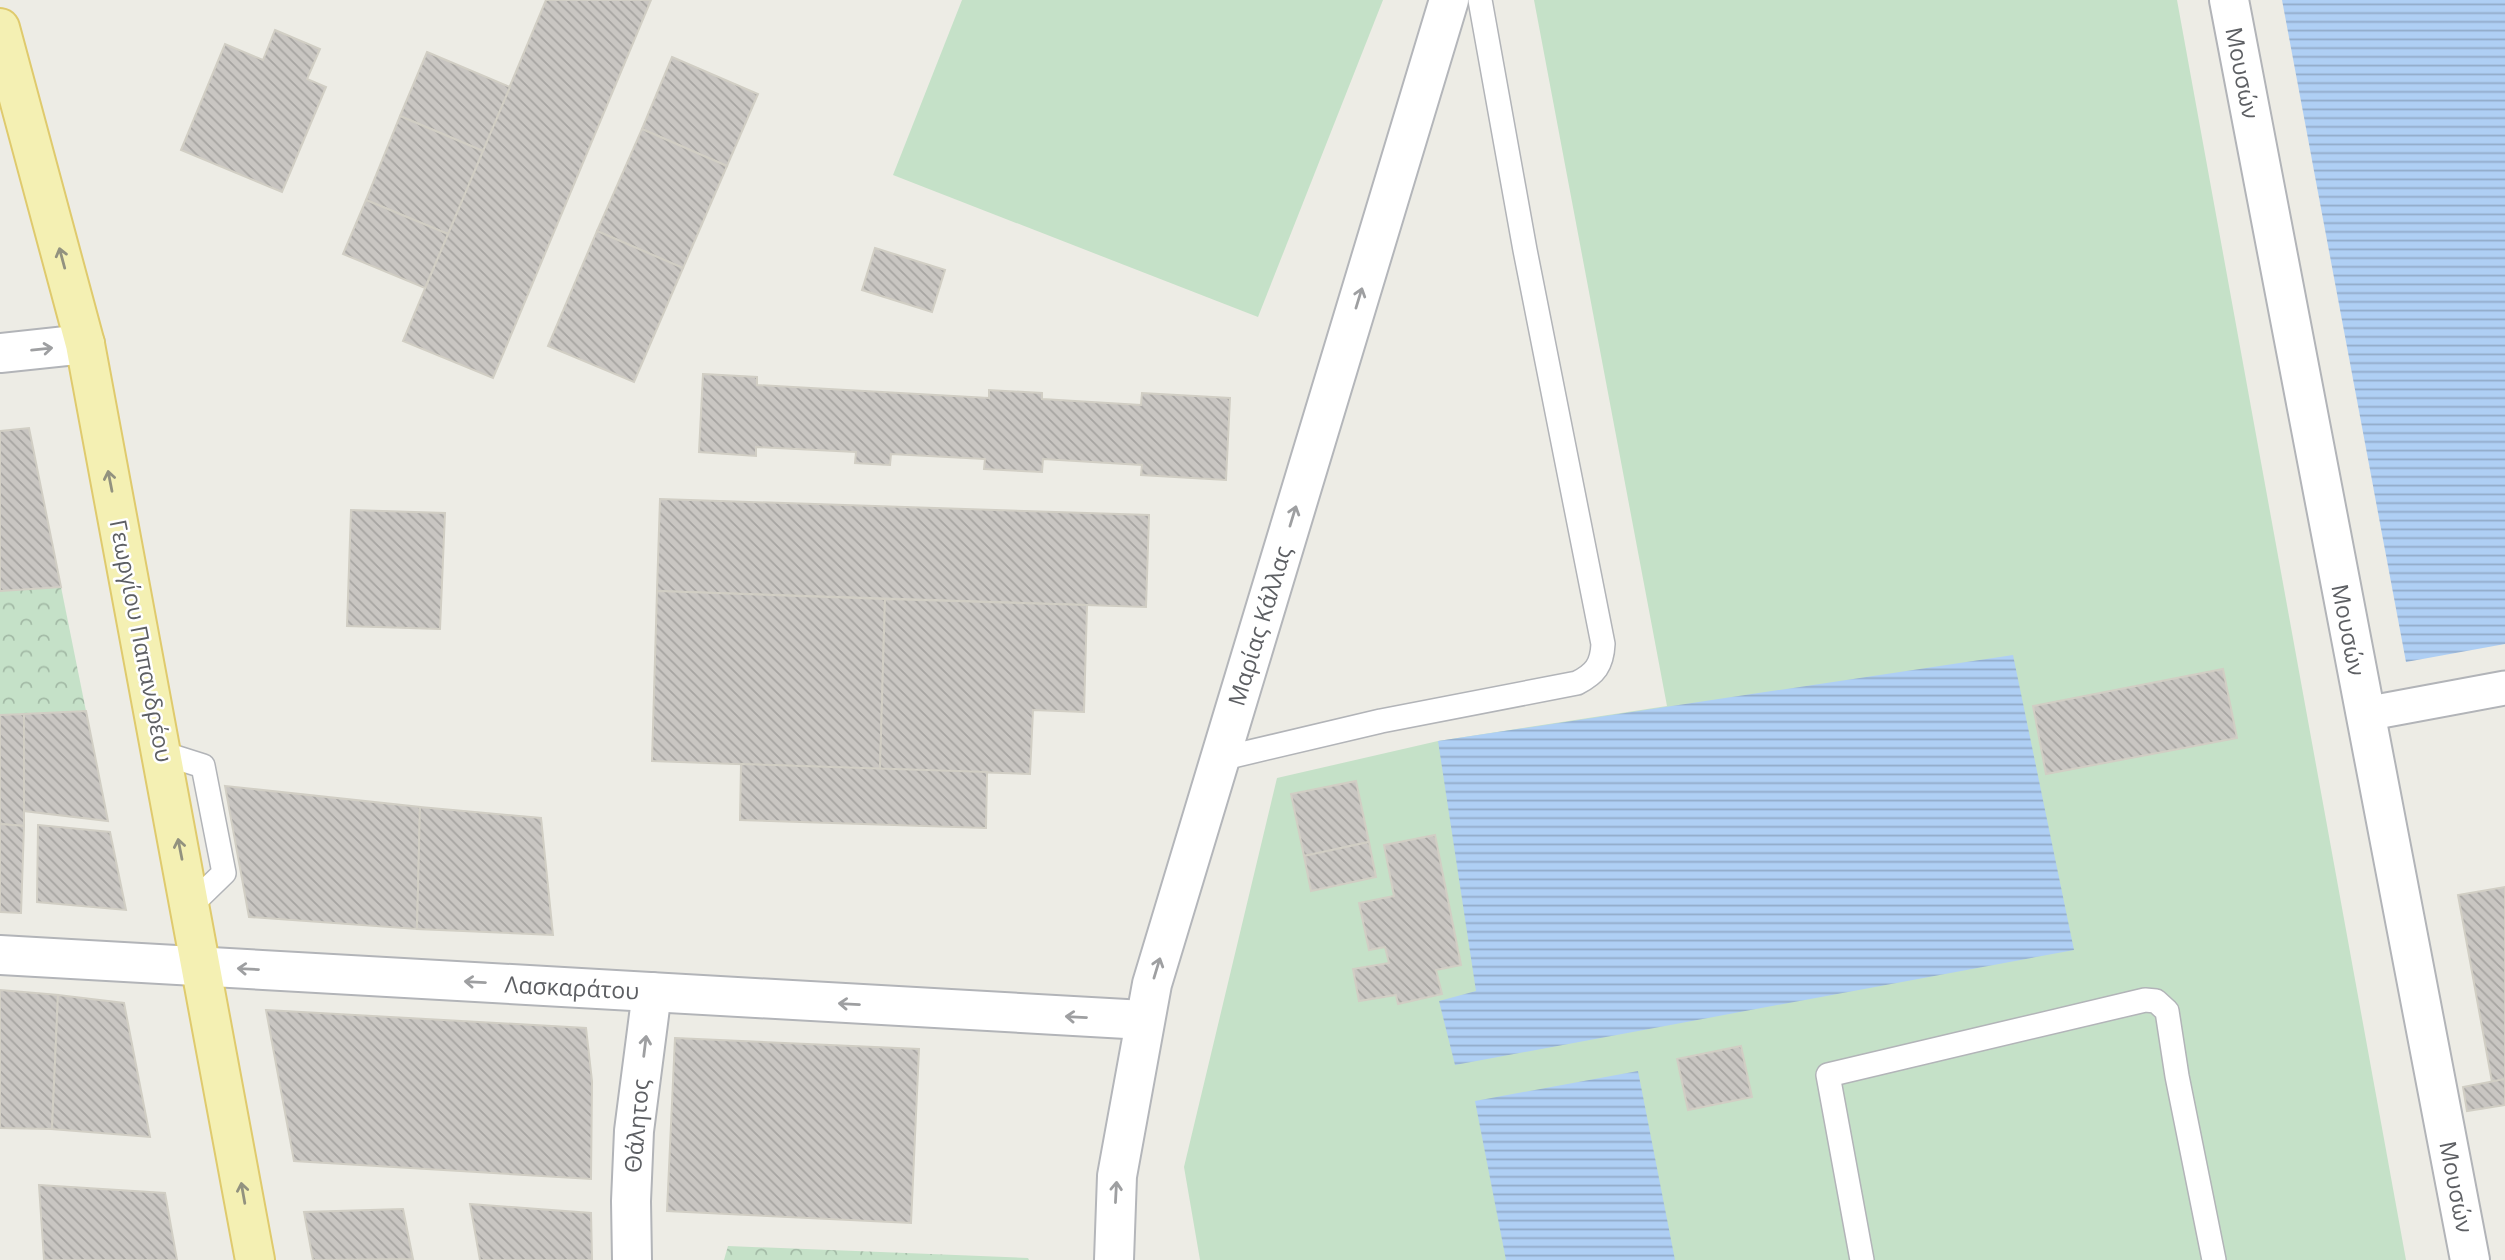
<svg xmlns="http://www.w3.org/2000/svg" width="2505" height="1260" font-family="'Open Sans',sans-serif">
<style>
.park{fill:url(#park-crowns)}
.garden{fill:#c5e1c8}
.water{fill:url(#water-rules)}
.building{fill:url(#building-back-hatch);stroke:#d1cec4;stroke-width:2}
.lines{fill:none;stroke-linecap:round;stroke-linejoin:round}
.service-casing{stroke:#b2b4b8;stroke-width:26}
.pedestrian-casing{stroke:#b2b4b8;stroke-width:37}
.minor-casing{stroke:#b2b4b8;stroke-width:42}
.secondary-casing{stroke:#b4b6ba;stroke-width:42}
.primary-casing{stroke:#dfca6d;stroke-width:42}
.service{stroke:#fff;stroke-width:23}
.pedestrian{stroke:#fff;stroke-width:33}
.minor{stroke:#fff;stroke-width:38}
.secondary{stroke:#fff;stroke-width:38}
.primary{stroke:#f4f0b3;stroke-width:38}
.oneway{stroke:#92927f}
.oneway2{stroke:#9e9fa1}
.labels{text-anchor:middle;stroke-width:5;stroke-linejoin:round;paint-order:stroke}
.street-label{font-size:23px;fill:#5d5f63;stroke:#fff}
</style>
<defs>
<pattern id="park-crowns" width="20" height="18" patternUnits="userSpaceOnUse" patternTransform="scale(1.75)"><rect width="20" height="18" fill="#c5e1c8"/><path d="M2 6a3 3 0 1 1 6 0M12 15a3 3 0 1 1 6 0" fill="none" stroke="#a3baa6"/></pattern>
<pattern id="water-rules" width="6" height="5" patternUnits="userSpaceOnUse" patternTransform="scale(1.75)"><rect width="6" height="5" fill="#afcff4"/><path d="M0 2.5h6" fill="none" stroke="#92abc9"/></pattern>
<pattern id="building-back-hatch" width="6" height="6" patternUnits="userSpaceOnUse" patternTransform="scale(1.75)"><rect width="6" height="6" fill="#c9c6c2"/><path d="M-1 5l2 2M0 0l6 6M5-1l2 2" fill="none" stroke="#a6a4a1"/></pattern>
</defs>
<rect width="100%" height="100%" fill="#edece5"/>
<g class="park">
<polygon points="61,587 86,711 0,715 0,591"/>
<polygon points="728,1246 1028,1258 1029,1260 724,1260"/>
</g>
<g class="garden">
<polygon points="962,0 1383,0 1258,317 893,175"/>
<polygon points="1534,0 2177,0 2406,1260 1200,1260 1184,1167 1277,778 1438,741 1667,706"/>
</g>
<g class="water">
<polygon points="2282,0 2505,0 2505,644 2406,662"/>
<polygon points="2013,655 2074,950 1455,1065 1439,1001 1476,991 1438,741"/>
<polygon points="1638,1071 1675,1260 1506,1260 1475,1101"/>
</g>
<g class="building">
<polygon points="546,0 651,0 493,378 403,341"/>
<polygon points="275,30 320,49 307,79 326,87 282,192 181,150 225,44 263,60"/>
<polygon points="427,52 510,87 483,151 400,116"/>
<polygon points="672,57 758,94 727,166 642,129"/>
<polygon points="400,116 483,151 448,234 366,200"/>
<polygon points="642,129 727,166 683,268 597,231"/>
<polygon points="366,200 448,234 425,288 343,254"/>
<polygon points="597,231 683,268 634,382 548,346"/>
<polygon points="875,248 945,270 932,312 862,290"/>
<polygon points="703,374 757,377 757,385 989,398 989,390 1042,393 1042,399 1141,405 1142,393 1230,398 1226,480 1141,475 1142,465 1043,459 1042,472 984,469 985,459 891,454 890,465 855,463 856,452 756,447 756,456 699,452"/>
<polygon points="29,428 61,587 0,591 0,431"/>
<polygon points="660,499 1149,515 1146,607 657,591"/>
<polygon points="351,510 445,513 440,629 347,626"/>
<polygon points="657,591 885,599 880,769 652,761"/>
<polygon points="885,599 1087,605 1084,712 1033,710 1030,774 880,769"/>
<polygon points="2223,669 2237,738 2046,774 2033,706"/>
<polygon points="86,711 108,821 24,811 24,714"/>
<polygon points="24,714 24,826 0,824 0,715"/>
<polygon points="741,764 987,772 986,828 740,820"/>
<polygon points="1356,781 1369,842 1304,856 1291,794"/>
<polygon points="225,786 420,807 417,929 249,917"/>
<polygon points="420,807 541,818 553,935 417,929"/>
<polygon points="0,824 24,826 21,913 0,912"/>
<polygon points="38,825 110,832 126,910 37,902"/>
<polygon points="1435,835 1461,965 1436,970 1442,994 1398,1004 1396,995 1359,1001 1353,969 1389,963 1385,947 1369,950 1359,903 1394,896 1384,845"/>
<polygon points="1369,842 1376,877 1311,891 1304,856"/>
<polygon points="2505,887 2505,1079 2492,1082 2458,895"/>
<polygon points="0,990 58,995 52,1129 0,1128"/>
<polygon points="58,995 124,1003 150,1137 52,1129"/>
<polygon points="266,1010 586,1028 592,1081 591,1179 294,1161"/>
<polygon points="675,1038 919,1049 911,1223 667,1211"/>
<polygon points="1741,1046 1752,1097 1688,1110 1677,1059"/>
<polygon points="2505,1079 2505,1105 2467,1111 2463,1087"/>
<polygon points="39,1185 165,1193 177,1260 44,1260"/>
<polygon points="470,1204 591,1213 592,1260 480,1260"/>
<polygon points="403,1209 413,1259 313,1260 304,1212"/>
</g>
<g class="lines">
<defs>
<g id="service">
<polyline points="162,753 203,766 224,873 190,906"/>
<path d="M 1220,759 L 1381,721 L 1577,683 C 1595,674 1602,665 1603,644 L 1525,250 L 1480,0"/>
<polyline points="1862,1260 1828,1075 2145,1000 2156,1001 2167,1011 2177,1076 2214,1260"/>
</g>
<polyline id="pedestrian" points="2365,714 2505,688"/>
<g id="minor">
<polyline points="2229,0 2470,1260"/>
<polyline points="0,353 85,344"/>
<polyline points="0,955 1144,1020"/>
<polyline points="632,1260 631,1201 634,1131 652,992"/>
</g>
<polyline id="secondary" points="1114,1260 1117,1176 1152,984 1449,0"/>
<polyline id="primary" points="0,28 85,344 255,1260"/>
</defs>
<use href="#service" class="service-casing"/>
<use href="#pedestrian" class="pedestrian-casing"/>
<use href="#minor" class="minor-casing"/>
<use href="#secondary" class="secondary-casing"/>
<use href="#primary" class="primary-casing"/>
<use href="#service" class="service"/>
<use href="#pedestrian" class="pedestrian"/>
<use href="#minor" class="minor"/>
<use href="#secondary" class="secondary"/>
<use href="#primary" class="primary"/>
</g>
<defs><path id="oneway-shaft" d="M-6 0H5M1.5-3L5.5 0L1.5 3" fill="none" stroke-width="1.6" stroke-linecap="round" stroke-linejoin="round" transform="scale(1.75)"/></defs>
<g class="oneway">
<use href="#oneway-shaft" transform="translate(62 258) rotate(-105)"/>
<use href="#oneway-shaft" transform="translate(110 481) rotate(-101)"/>
<use href="#oneway-shaft" transform="translate(180 849) rotate(-101)"/>
<use href="#oneway-shaft" transform="translate(243 1193) rotate(-100)"/>
</g>
<g class="oneway2">
<use href="#oneway-shaft" transform="translate(1359 298) rotate(-73)"/>
<use href="#oneway-shaft" transform="translate(42 349) rotate(-6)"/>
<use href="#oneway-shaft" transform="translate(1293 516) rotate(-73)"/>
<use href="#oneway-shaft" transform="translate(1157 968) rotate(-73)"/>
<use href="#oneway-shaft" transform="translate(248 969) rotate(-177)"/>
<use href="#oneway-shaft" transform="translate(475 982) rotate(-177)"/>
<use href="#oneway-shaft" transform="translate(849 1004) rotate(-177)"/>
<use href="#oneway-shaft" transform="translate(1076 1017) rotate(-177)"/>
<use href="#oneway-shaft" transform="translate(645 1046) rotate(-83)"/>
<use href="#oneway-shaft" transform="translate(1116 1192) rotate(-87)"/>
</g>
<g class="labels">
<g class="street-label">
<text transform="translate(2242 73) rotate(79)" y="8">Μουσών</text>
<text transform="translate(1260 626) rotate(-73)" y="8">Μαρίας Κάλλας</text>
<text transform="translate(2348 630) rotate(79)" y="8">Μουσών</text>
<text transform="translate(141 641) rotate(79)" y="8">Γεωργίου Παπανδρέου</text>
<text transform="translate(572 988) rotate(3)" y="8">Λασκαράτου</text>
<text transform="translate(637 1126) rotate(-85)" y="8">Θάλητος</text>
<text transform="translate(2456 1187) rotate(79)" y="8">Μουσών</text>
</g>
</g>
</svg>
